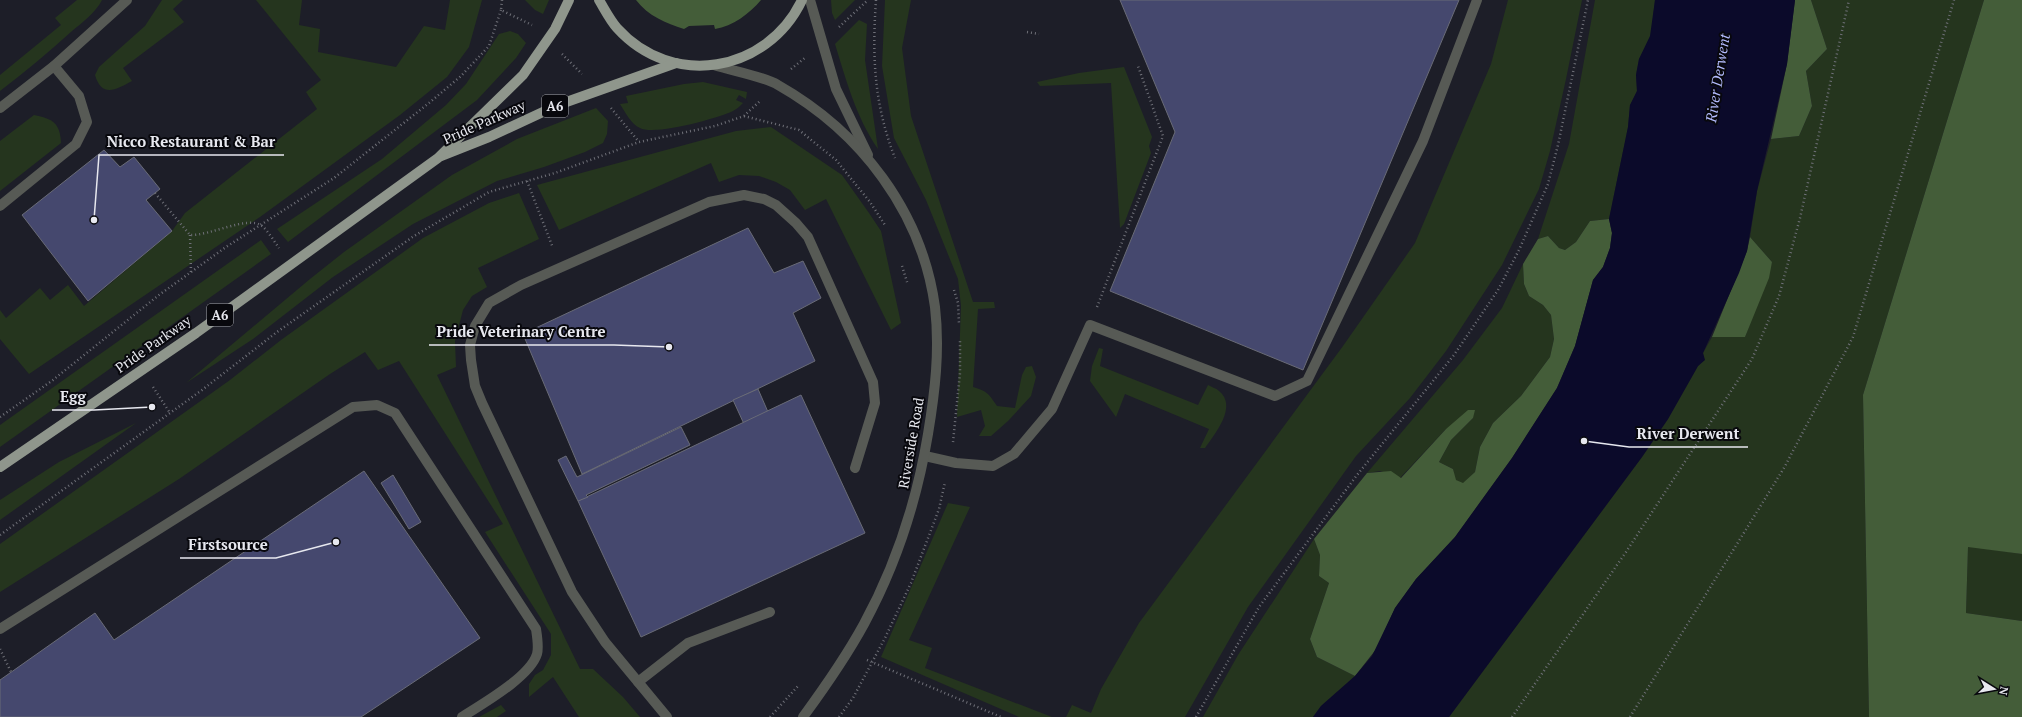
<svg xmlns="http://www.w3.org/2000/svg" width="2022" height="717" font-family="'PT Serif',serif">
<style>
.green{fill:#25351e}
.forest{fill:#445d39}
.water{fill:#0b0a2a}
.building{fill:#45486e;stroke:#696b77}
.lines{fill:none;stroke-linecap:round;stroke-linejoin:round}
.path{stroke:#6f7078;stroke-width:2.5;stroke-dasharray:1 3;stroke-linecap:butt}
.lane{stroke:#575a55;stroke-width:10}
.street{stroke:#575a55;stroke-width:10}
.primary{stroke:#8f968c;stroke-width:10}
.labels{text-anchor:middle;stroke-width:4;stroke-linejoin:round;paint-order:stroke}
.shield{fill:#08080d;stroke:#a4a5ab;stroke-width:1}
.shield-label{font-size:13px;font-weight:bold;fill:#e7e8ef}
.street-label{font-size:14px;fill:#e7e8ef;stroke:#08080d}
.water-label{font-size:15px;font-style:italic;fill:#b3bbfd;stroke:#08080d}
.leader{fill:none;stroke:#e7e8ef;stroke-width:1.5}
.callout-dot{fill:#e7e8ef;stroke:#08080d;stroke-width:1.5}
.callout-label{font-size:15px;text-anchor:middle;font-weight:bold;fill:#e7e8ef;stroke:#08080d;stroke-width:4;stroke-linejoin:round;paint-order:stroke}
</style>
<rect width="100%" height="100%" fill="#1d1e28"/>
<g class="green">
<path d="M 77,0 L 102,0 C 96,12 82,23 72,31 C 49,52 25,72 0,91 L 0,75 L 61,25 L 55,18 Z"/>
<path d="M 162,0 L 183,0 L 173,9 L 184,22 L 123,68 L 132,81 C 117,89 102,99 95,75 L 99,67 L 145,26 Z"/>
<polygon points="256,0 302,0 299,25 320,29 318,52 396,67 424,26 445,30 450,0 482,0 469,47 447,77 400,115 260,217 29,374 0,339 0,310 6,318 40,288 50,300 68,285 84,306 172,231 185,213 317,109 306,92 321,80"/>
<polygon points="525,0 549,0 543,14 535,10"/>
<polygon points="831,0 855,0 835,20 832,13"/>
<path d="M 885,0 L 911,0 L 902,48 L 911,116 L 973,302 L 994,302 L 995,308 L 978,309 L 973,387 C 987,391 989,394 997,406 L 1015,408 L 1022,375 L 1026,367 L 1032,366 L 1036,377 L 1031,396 L 1008,421 L 991,436 L 979,436 L 985,426 L 981,410 L 957,417 L 961,306 L 958,279 L 926,200 L 894,138 L 882,66 Z"/>
<polygon points="1508,0 1582,0 1566,79 1550,151 1539,189 1502,265 1446,351 1410,398 1356,456 1248,607 1185,717 1066,717 1072,705 1091,713 1101,689 1139,623 1343,346 1415,243 1491,64"/>
<polygon points="1595,0 1655,0 1651,36 1639,59 1636,75 1637,91 1630,105 1628,127 1609,219 1590,221 1576,242 1565,250 1559,248 1548,236 1538,239 1569,144"/>
<polygon points="1811,0 1984,0 1863,395 1869,717 1449,717 1642,457 1668,419 1698,366 1704,360 1703,353 1712,337 1745,337 1772,262 1750,237 1757,191 1771,139 1799,136 1812,106 1806,71 1827,49"/>
<path d="M 859,20 L 867,24 L 865,60 L 878,149 C 856,117 846,80 835,44 Z"/>
<polygon points="510,31 518,34 526,43 516,58 477,100 288,242 277,229 382,159 446,105 466,84 499,34"/>
<polygon points="1124,67 1152,137 1149,146 1151,153 1124,224 1120,228 1111,83 1040,86 1037,82 1079,73"/>
<path d="M 703,82 L 747,92 L 746,99 L 739,95 L 736,100 L 743,103 C 740,106 737,109 733,111 C 718,118 655,136 640,128 C 631,124 625,112 620,104 L 628,103 L 626,96 L 684,84 Z"/>
<polygon points="596,108 608,121 607,134 603,143 585,152 544,167 497,181 413,224 333,277 253,339 186,383 310,279 344,252 452,175 517,139"/>
<path d="M 34,115 C 53,119 60,123 61,143 L 0,191 L 0,141 Z"/>
<polygon points="771,127 842,175 869,213 881,231 901,323 891,330 826,199 805,210 790,190 776,182 759,176 739,175 719,182 711,163 559,230 537,185 736,131"/>
<polygon points="519,193 539,239 478,268 487,287 472,296 463,310 455,341 456,367 437,375 580,669 593,669 623,697 640,717 579,717 553,677 529,697 529,684 535,675 543,670 551,655 551,634 485,532 503,524 399,361 378,370 365,352 330,374 179,479 0,592 0,544 230,380 281,340 423,238 489,203"/>
<polygon points="261,240 271,254 0,447 0,425"/>
<polygon points="1523,264 1524,284 1529,296 1543,305 1551,315 1554,339 1550,357 1521,396 1493,423 1480,447 1475,472 1463,484 1455,480 1453,469 1439,462 1451,440 1473,418 1446,429 1400,478 1380,471 1367,473 1463,360 1502,308"/>
<path d="M 1099,348 L 1103,349 L 1100,366 L 1198,405 L 1208,385 C 1211,387 1216,388 1219,391 C 1238,406 1215,434 1205,448 L 1200,448 L 1209,429 L 1125,394 L 1116,417 L 1090,381 L 1092,366 Z"/>
<polygon points="136,423 0,520 0,500 59,462"/>
<polygon points="948,503 970,507 909,640 932,648 925,668 1052,717 1019,717 881,657"/>
<polygon points="1314,539 1320,555 1319,576 1329,583 1310,639 1317,657 1355,676 1321,706 1313,717 1203,717 1238,655"/>
<polygon points="1968,546 2022,554 2022,621 1966,613"/>
<polygon points="501,705 506,711 497,717 479,717"/>
</g>
<g class="forest">
<path d="M 636,0 L 761,0 C 749,14 733,26 715,29 L 714,25 L 689,26 L 684,29 C 666,23 648,16 636,0 Z"/>
<polygon points="1795,0 1811,0 1827,49 1806,71 1812,106 1799,136 1771,139 1787,64"/>
<polygon points="1984,0 2022,0 2022,554 1968,547 1966,613 2022,621 2022,717 1869,717 1863,395"/>
<polygon points="1609,219 1612,233 1610,248 1603,267 1593,280 1575,346 1557,388 1512,458 1455,537 1416,579 1395,608 1377,648 1355,676 1317,657 1310,639 1329,583 1319,576 1320,555 1314,539 1367,473 1391,471 1401,478 1446,429 1468,410 1475,410 1473,418 1451,440 1439,462 1453,469 1456,480 1463,483 1475,472 1480,447 1493,423 1521,396 1550,357 1554,339 1551,315 1543,305 1529,296 1524,284 1523,264 1538,239 1548,236 1559,248 1565,250 1576,242 1590,221"/>
<polygon points="1750,237 1772,262 1769,278 1745,337 1712,337 1747,251"/>
</g>
<polygon class="water" points="1655,0 1795,0 1787,64 1757,191 1747,251 1739,273 1703,353 1705,360 1698,366 1668,419 1642,457 1449,717 1313,717 1321,706 1355,676 1372,656 1395,608 1416,579 1455,537 1512,458 1557,388 1575,346 1593,280 1603,267 1610,248 1612,233 1609,219 1628,127 1630,105 1637,91 1636,75 1639,59 1650,36"/>
<g class="building">
<polygon points="1120,0 1459,0 1303,370 1110,291 1175,132"/>
<polygon points="104,150 120,167 134,157 160,189 146,200 172,231 88,301 22,215"/>
<polygon points="748,228 774,273 803,261 821,298 793,313 815,361 582,474 523,334"/>
<polygon points="758,389 768,412 744,424 733,400"/>
<polygon points="801,395 865,533 641,637 578,501"/>
<polygon points="681,427 690,445 586,495 588,497 578,501 558,460 566,456 577,477"/>
<polygon points="364,471 480,638 361,717 0,717 0,680 95,613 114,640"/>
<polygon points="393,475 421,522 409,529 381,483"/>
</g>
<g class="lines">
<g class="path">
<polyline points="502,0 501,10 532,25"/>
<path d="M 876,0 C 872,57 874,104 895,158"/>
<polyline points="839,27 868,0"/>
<polyline points="1027,32 1039,34"/>
<polyline points="562,54 582,74"/>
<polyline points="791,69 806,57"/>
<polyline points="611,108 639,142"/>
<polyline points="744,116 799,130 836,160 870,202 885,225"/>
<polyline points="527,181 553,248"/>
<path d="M 155,193 L 190,235 C 210,236 248,215 262,226 C 268,231 274,241 279,248"/>
<polyline points="190,235 191,272"/>
<polyline points="902,266 908,285"/>
<polyline points="954,290 958,303 959,324"/>
<polyline points="1097,307 1163,136 1138,66"/>
<polyline points="153,387 170,413"/>
<polyline points="0,417 53,380 159,295 226,247 334,178 429,103 461,76 489,46 501,10"/>
<polyline points="953,442 960,373 960,341"/>
<polyline points="0,535 202,390 277,332 414,236 489,192 555,173 639,142 715,126 744,116 761,100"/>
<polyline points="0,649 11,672"/>
<polyline points="867,660 1001,717"/>
<polyline points="770,717 798,686"/>
<polyline points="839,717 853,698 885,638 911,583 939,509 945,482"/>
<polyline points="1196,717 1259,607 1357,475 1454,355 1498,290 1519,250 1548,184 1558,145 1588,0"/>
<polyline points="1512,717 1626,552 1752,359 1779,296 1800,218 1849,0"/>
<polyline points="1630,717 1784,468 1853,337 1954,0"/>
</g>
<g class="lane">
<polyline points="0,206 76,144 87,122 79,96 54,66"/>
<polyline points="925,456 956,463 993,466 1014,454 1052,409 1090,325 1275,396 1307,381 1423,141 1477,0"/>
<path d="M 0,629 L 353,407 L 377,405 L 395,413 L 536,629 C 537,636 539,647 537,654 C 530,677 482,704 462,717"/>
<polyline points="638,682 688,643 770,612"/>
<polyline points="667,717 605,642 572,592 482,403 475,386 471,360 470,345 475,326 489,303 521,285 709,202 744,195 764,199 776,205 796,223 808,237 873,382 875,403 855,468"/>
</g>
<g class="street">
<polyline points="810,0 836,89 868,155"/>
<path d="M 714,65 C 732,71 763,76 778,85 C 861,132 922,212 935,307 C 940,350 935,392 928,434 C 917,500 896,565 864,624 C 846,657 825,687 803,717"/>
<polyline points="0,108 54,66 127,0"/>
</g>
<g class="primary">
<path d="M 599,0 C 605,10 610,20 617,28 C 672,89 767,73 802,0"/>
<polyline points="441,156 489,137 558,105 676,63"/>
<polyline points="0,467 196,333 438,158 523,75 555,29 569,0"/>
</g>
</g>
<g class="labels">
<g class="shield">
<rect x="542" y="95" width="26" height="22" rx="3"/>
<rect x="207" y="304" width="26" height="22" rx="3"/>
</g>
<g class="shield-label">
<text x="555" y="111">A6</text>
<text x="220" y="320">A6</text>
</g>
<g class="street-label">
<text transform="translate(484 122) rotate(-24)" y="5">Pride Parkway</text>
<text transform="translate(153 344) rotate(-35)" y="5">Pride Parkway</text>
<text transform="translate(911 443) rotate(-80)" y="5">Riverside Road</text>
</g>
<g class="water-label">
<text transform="translate(1718 78) rotate(-81)" y="5">River Derwent</text>
</g>
</g>
<path class="leader" d="M94 220L99 155H284M669 347L614 345H429M152 407L94 410H52M1584 441L1629 447H1748M336 542L276 558H180"/>
<g class="callout-dot">
<circle cx="94" cy="220" r="4"/>
<circle cx="669" cy="347" r="4"/>
<circle cx="152" cy="407" r="4"/>
<circle cx="1584" cy="441" r="4"/>
<circle cx="336" cy="542" r="4"/>
</g>
<g class="callout-label">
<text x="191" y="147">Nicco Restaurant &amp; Bar</text>
<text x="521" y="337">Pride Veterinary Centre</text>
<text x="73" y="402">Egg</text>
<text x="1688" y="439">River Derwent</text>
<text x="228" y="550">Firstsource</text>
</g>
<g transform="translate(1994 689) rotate(101)" stroke="#08080d" stroke-width="3" paint-order="stroke">
<path d="M0-3L7 15L0 10L-7 15Z" fill="#e7e8ef"/>
<text y="-6" font-size="11" font-weight="bold" text-anchor="middle" fill="#e7e8ef">N</text>
</g>
</svg>
